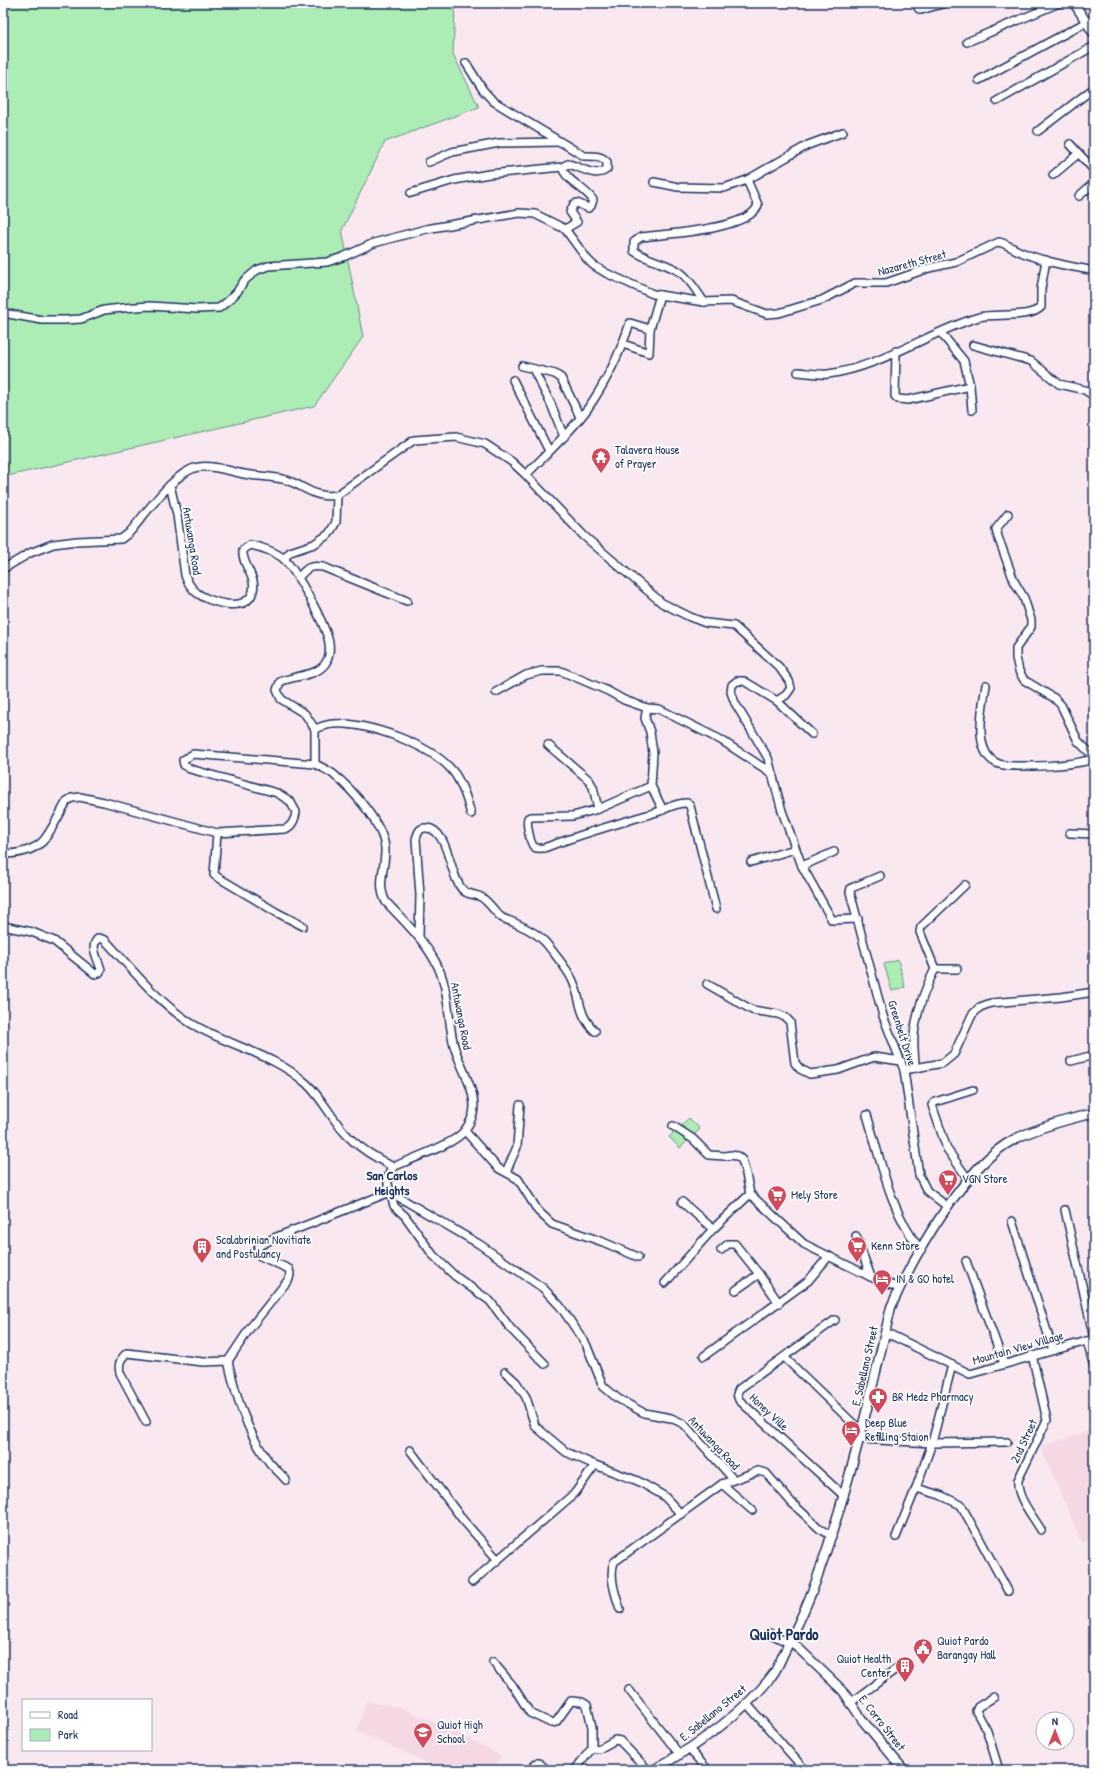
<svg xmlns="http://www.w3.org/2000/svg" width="1097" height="1773" font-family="'Patrick Hand',sans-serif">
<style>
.built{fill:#f4d8e4}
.green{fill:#adedb5;stroke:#648e8a}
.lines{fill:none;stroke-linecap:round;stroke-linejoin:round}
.minor-casing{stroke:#1b2f5e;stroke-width:10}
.tertiary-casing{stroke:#1b2f5e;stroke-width:11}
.minor{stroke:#fff;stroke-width:7}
.tertiary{stroke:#fff;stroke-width:8}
.labels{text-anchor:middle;stroke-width:3.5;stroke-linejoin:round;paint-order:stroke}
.street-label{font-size:12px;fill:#1b2f5e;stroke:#fff}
.poi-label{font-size:12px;fill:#1b2f5e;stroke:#fff;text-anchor:start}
.neighbourhood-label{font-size:13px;font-weight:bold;fill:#1b2f5e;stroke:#fff}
.district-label{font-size:16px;font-weight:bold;fill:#1b2f5e;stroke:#fff}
</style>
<rect width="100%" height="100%" fill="#f9e8ef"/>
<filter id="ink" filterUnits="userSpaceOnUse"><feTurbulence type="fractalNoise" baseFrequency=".025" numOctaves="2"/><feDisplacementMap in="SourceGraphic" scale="8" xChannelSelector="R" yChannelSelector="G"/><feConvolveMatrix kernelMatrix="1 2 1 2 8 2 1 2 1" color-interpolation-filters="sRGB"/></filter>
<g filter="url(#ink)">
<g class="built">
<polygon points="1094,1429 1094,1538 1082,1543 1041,1447"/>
<polygon points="367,1701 404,1709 458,1733 501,1756 492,1770 444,1770 357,1731"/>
</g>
<g class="green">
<polygon points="3,3 457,3 455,6 453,54 479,107 385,142 342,230 363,337 314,406 3,477"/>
<polygon points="898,960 905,987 892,991 884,964"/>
<polygon points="689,1118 700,1129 680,1148 669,1137"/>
</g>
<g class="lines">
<defs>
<g id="minor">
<polyline points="918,3 918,8 921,10 945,3"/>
<polyline points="967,42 1059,3"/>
<polyline points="979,80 1094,18"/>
<polyline points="997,101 1094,46"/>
<polyline points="1038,131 1094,88"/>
<polyline points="1070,144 1094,170"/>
<polyline points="429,162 452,152 499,143 559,142"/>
<path d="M 562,167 C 566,181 585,188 593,200 L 591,206 L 588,208 L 577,203 L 574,204 L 570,212 L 577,222 L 565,229"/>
<polyline points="1053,175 1078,154"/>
<polyline points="654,182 678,187 724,188 747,180 808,145 843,132"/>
<path d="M 411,193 L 454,180 L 489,174 L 562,167 L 568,164 C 580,166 595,179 607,169 L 607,162 C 601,155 593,156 584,156 L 493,101 L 483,90 L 466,63"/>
<polyline points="1079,196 1094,183"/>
<path d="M 704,302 C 697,292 690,279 680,272 C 667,263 649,261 634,251 L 634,242 L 641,237 C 664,234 750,230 758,205 L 747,180"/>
<path d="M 3,313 L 42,320 L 65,320 L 81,319 L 104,310 L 122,308 L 150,306 L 197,309 L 219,308 L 228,301 L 237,292 L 244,281 L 257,270 L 268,266 L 327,262 L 343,257 L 374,243 L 426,229 L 519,213 L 535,214 L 565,229 L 587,259 L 593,265 L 606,273 L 653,294 L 704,302 L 731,301 L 767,314 L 779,313 L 822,300 L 855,283 L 886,283 L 929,268 L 956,262 L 999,242 C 1007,244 1013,249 1021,252 C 1044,262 1070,266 1094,271"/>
<polyline points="941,333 964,361 970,386 972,410"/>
<polyline points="623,344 649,353 650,329 660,295"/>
<polyline points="973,345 1031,361 1059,384 1085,390 1094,396"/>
<polyline points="896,351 895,396 898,399 908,400 970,386"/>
<polyline points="522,366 555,374 561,378 580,417"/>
<polyline points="533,369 551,404 564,437"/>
<path d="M 798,372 C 808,373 819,375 828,374 C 882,367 928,332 979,317 C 994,313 1030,319 1041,307 L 1041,289 L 1046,260"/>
<polyline points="513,380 549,451"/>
<path d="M 526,475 C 547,453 571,432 588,408 C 607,381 620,353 630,323 L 650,329"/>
<path d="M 170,485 L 177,515 L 185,575 C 187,582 191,588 197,593 C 209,602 244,613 252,594 C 259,578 241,565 243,550 L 250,545 C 261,547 276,552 284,559 C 297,572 326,625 329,643 C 330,650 329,659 325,664 C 315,677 294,675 280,682 L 277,690 L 281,699 L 305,714 L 315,729 L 315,764"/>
<polyline points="1008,514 996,529 997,534 1014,581 1024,598 1031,620 1031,627 1016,648 1016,658 1019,671 1024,680 1054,698 1061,705 1078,741 1094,757"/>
<polyline points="284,559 290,552 314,544 329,534 336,522 337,495"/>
<path d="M 3,569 L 30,553 L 53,544 L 77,541 L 121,539 L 129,533 C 145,515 175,470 199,467 C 214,465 229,471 244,474 C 258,477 276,476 289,481 C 307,488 317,499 337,495 L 414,440 L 456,437 L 485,444 L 512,462 L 526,475 L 584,536 L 662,603 L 690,617 L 706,623 L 734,626 L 779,667 L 789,681 L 791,688 L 786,695 L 777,701 L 744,681 L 737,681 L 732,685 L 731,692 L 735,703 L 768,758 L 782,811 L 802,866 L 832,920 L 858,919"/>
<path d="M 298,578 C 307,568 309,565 323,567 L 407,601"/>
<path d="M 986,685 C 983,706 971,754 999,764 C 1009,767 1020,766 1030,766 C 1053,766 1072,765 1094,759"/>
<polyline points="496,692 526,675 542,671 561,671 608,691 624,700 647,708 659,709 721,740 773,774"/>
<polyline points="777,701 812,734"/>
<polyline points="647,708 645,718 650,732 653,753 651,786 663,810"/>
<path d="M 315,729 C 321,727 327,724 333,724 C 367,721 435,746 455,774 C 463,786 467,800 471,814"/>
<polyline points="548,745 589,780 593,787 598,809"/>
<path d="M 651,786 L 598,809 L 573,816 L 531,817 L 528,818 C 526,823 530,843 534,847 C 537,849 541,848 544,848 C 581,834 619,823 657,812 C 666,809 677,802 687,803 L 690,806 L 716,909"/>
<polyline points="217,833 214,875 276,912 303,926"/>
<polyline points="1070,833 1094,834"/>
<path d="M 3,854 C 16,854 32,851 42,842 C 50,834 61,811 67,801 L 72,798 L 80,797 L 104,802 L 217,833 L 285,829 C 293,826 295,819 296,812 L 290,801 L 277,793 L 190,769 L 184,765 L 183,760 L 193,754 L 315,764 C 321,767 328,770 333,774 C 352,789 383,824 385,848 C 386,867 376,884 386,902 C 404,921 422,938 435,961 C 450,987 447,1018 454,1046 C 460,1066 474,1087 474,1107 C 474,1116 470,1123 465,1130 C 456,1144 410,1159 393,1167 L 388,1176 L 388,1184 L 394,1206 L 405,1216 L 433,1255 L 455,1276 L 490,1301 L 511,1329 L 545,1364"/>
<polyline points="751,862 795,849"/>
<polyline points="802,866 834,852"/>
<polyline points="880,876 854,887 851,888 850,892 883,1016 904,1070 919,1175 927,1191 948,1207"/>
<path d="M 3,926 L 32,932 L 54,941 L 95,974 L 99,973 L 101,970 C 99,960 88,945 99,938 L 105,940 C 131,968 157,1001 189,1022 C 227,1046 273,1053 307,1084 C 321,1097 331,1117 344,1132 C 357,1147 375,1157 393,1167"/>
<path d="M 419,937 L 420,895 L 416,839 C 418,833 419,827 427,828 C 450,830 449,879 464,891 C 469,895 476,894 481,897 C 489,902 494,911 501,917 C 505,920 512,921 517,924 C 526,928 539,935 545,942 C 555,954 565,966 572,979 C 582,1000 577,1014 595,1031"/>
<polyline points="935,969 957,969"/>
<polyline points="707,984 752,1010 778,1014 785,1017 790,1022 795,1063 800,1069 810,1074 838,1070 874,1057 901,1061"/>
<polyline points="1071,1061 1094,1055"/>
<path d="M 915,1068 C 915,1057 913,1045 914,1034 C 917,1012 925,988 935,969 L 920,932 L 921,927 L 965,885"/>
<polyline points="904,1070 943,1063 954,1054 972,1015 980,1007 991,1003 1061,997 1094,992"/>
<path d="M 867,1115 C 881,1161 890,1212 921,1250"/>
<polyline points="673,1126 693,1139 709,1155 725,1156 731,1155 737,1156 742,1160 746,1174 750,1194 804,1244 871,1277 899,1288"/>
<polyline points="465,1131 498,1168 518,1179 538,1211 552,1224 603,1242 638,1257"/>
<polyline points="506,1172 517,1147 520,1105"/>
<polyline points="968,1179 947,1149 932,1105 935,1102 973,1090"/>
<polyline points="390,1192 479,1244 543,1288 560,1306 586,1344 603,1386 617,1398 644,1413 671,1418 684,1424 733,1479"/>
<polyline points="682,1202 713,1229"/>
<polyline points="1065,1210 1094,1338"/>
<polyline points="1012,1221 1053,1350"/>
<polyline points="856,1236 871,1277"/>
<polyline points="721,1250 728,1244 735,1244 759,1274 779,1303"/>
<polyline points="966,1261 1004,1364"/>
<polyline points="665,1283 713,1229 750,1194"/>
<polyline points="736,1290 759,1274"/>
<polyline points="835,1320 739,1389 737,1394 739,1400 844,1496"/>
<polyline points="885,1332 970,1374 1094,1339"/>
<polyline points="1087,1341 1094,1367"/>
<path d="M 1032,1355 L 1047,1420 L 1018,1480 C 1016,1497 1033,1516 1041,1530"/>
<polyline points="704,1356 808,1281 829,1256"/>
<polyline points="784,1357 862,1432"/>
<polyline points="505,1372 516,1382 526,1397 535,1426 566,1452 595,1465 638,1481 664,1496 681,1514"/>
<path d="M 146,1422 L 120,1373 C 118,1364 120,1359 127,1353 L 203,1362 L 228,1361"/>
<polyline points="861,1439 932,1443 1007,1442"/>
<polyline points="410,1450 463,1520 498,1560"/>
<path d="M 286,1480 C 281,1474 274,1468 269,1462 C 247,1433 236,1396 228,1361 L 250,1328 L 289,1279 L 290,1274 L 289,1269 L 260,1256 L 257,1251 L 259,1246 L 274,1238 L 390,1192"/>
<polyline points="722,1484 752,1510"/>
<polyline points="916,1488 940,1495 961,1505 1008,1591"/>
<polyline points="896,1537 916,1488 932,1443 952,1365"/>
<polyline points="472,1582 575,1493 595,1465"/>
<path d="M 620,1609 C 615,1594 609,1576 614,1562 L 722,1484 L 758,1471 L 766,1473 L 792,1503 L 820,1529 L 832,1536"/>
<polyline points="769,1633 789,1643"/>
<polyline points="493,1662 513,1686 530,1713 551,1723 556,1722 571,1701 582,1702 587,1705 592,1727 592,1748 575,1770"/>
<polyline points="629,1690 680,1755"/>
<polyline points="994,1697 978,1707 976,1711 987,1731 999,1770"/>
<polyline points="850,1703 904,1663"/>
<polyline points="747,1704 805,1770"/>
<polyline points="592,1748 599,1749 615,1740 620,1741 648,1770"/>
<polyline points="689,1749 708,1770"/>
<polyline points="531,1770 536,1763 539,1763 547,1770"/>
</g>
<g id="tertiary">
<polyline points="1074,3 1094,34"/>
<polyline points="790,1640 843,1691 863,1721 904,1770"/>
<path d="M 653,1770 C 696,1746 741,1716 771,1677 C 777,1670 780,1661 784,1653 C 796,1629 807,1606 816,1581 C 848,1491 870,1399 891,1307 C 913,1257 965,1165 1013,1140 C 1036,1128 1069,1119 1094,1113"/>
</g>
</defs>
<use href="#minor" class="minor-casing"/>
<use href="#tertiary" class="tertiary-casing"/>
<use href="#minor" class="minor"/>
<use href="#tertiary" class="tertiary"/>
</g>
</g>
<defs>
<symbol id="temple-pin" viewBox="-11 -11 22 30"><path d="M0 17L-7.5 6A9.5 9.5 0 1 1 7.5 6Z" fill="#d1495b" stroke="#fff"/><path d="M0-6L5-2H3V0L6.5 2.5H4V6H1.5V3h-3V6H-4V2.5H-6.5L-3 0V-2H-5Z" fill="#fff"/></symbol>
<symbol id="supermarket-pin" viewBox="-11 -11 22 30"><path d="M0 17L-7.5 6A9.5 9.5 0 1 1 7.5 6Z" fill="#d1495b" stroke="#fff"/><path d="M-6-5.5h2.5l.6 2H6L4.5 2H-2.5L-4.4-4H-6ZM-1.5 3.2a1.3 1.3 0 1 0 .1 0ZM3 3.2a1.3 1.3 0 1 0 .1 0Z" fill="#fff"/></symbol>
<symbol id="building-pin" viewBox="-11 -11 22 30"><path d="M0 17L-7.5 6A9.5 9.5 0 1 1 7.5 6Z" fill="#d1495b" stroke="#fff"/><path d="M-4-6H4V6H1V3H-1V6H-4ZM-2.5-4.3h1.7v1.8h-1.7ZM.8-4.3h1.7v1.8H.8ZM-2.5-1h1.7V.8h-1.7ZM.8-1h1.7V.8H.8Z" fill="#fff"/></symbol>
<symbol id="hotel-pin" viewBox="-11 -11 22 30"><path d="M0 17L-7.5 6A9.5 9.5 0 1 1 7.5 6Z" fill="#d1495b" stroke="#fff"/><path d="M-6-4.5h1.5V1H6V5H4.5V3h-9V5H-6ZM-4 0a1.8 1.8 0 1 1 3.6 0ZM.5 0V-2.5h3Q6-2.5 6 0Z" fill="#fff"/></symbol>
<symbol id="pharmacy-pin" viewBox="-11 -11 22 30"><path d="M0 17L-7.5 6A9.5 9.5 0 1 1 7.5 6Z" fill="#d1495b" stroke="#fff"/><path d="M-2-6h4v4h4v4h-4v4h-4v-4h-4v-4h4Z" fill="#fff"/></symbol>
<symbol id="civic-pin" viewBox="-11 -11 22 30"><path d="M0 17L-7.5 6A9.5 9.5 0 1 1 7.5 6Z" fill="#d1495b" stroke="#fff"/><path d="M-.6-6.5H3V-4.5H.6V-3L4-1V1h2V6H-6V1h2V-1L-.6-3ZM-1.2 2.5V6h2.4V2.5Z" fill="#fff"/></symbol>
<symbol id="school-pin" viewBox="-11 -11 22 30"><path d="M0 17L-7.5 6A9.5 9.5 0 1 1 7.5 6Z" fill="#d1495b" stroke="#fff"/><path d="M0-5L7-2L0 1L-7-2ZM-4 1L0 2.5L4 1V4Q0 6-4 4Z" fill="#fff"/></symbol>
</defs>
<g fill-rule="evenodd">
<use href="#temple-pin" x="590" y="446" width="22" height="30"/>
<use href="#supermarket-pin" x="937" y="1168" width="22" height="30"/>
<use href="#supermarket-pin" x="766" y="1184" width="22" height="30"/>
<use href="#supermarket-pin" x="846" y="1235" width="22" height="30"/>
<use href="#building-pin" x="191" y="1236" width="22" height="30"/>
<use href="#hotel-pin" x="871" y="1268" width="22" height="30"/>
<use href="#pharmacy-pin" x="867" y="1386" width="22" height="30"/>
<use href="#hotel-pin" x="840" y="1419" width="22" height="30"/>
<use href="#civic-pin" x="912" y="1637" width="22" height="30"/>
<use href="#building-pin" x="894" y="1655" width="22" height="30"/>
<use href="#school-pin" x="412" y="1721" width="22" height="30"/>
</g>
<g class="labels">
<g class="street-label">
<text transform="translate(912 263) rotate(-15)" y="4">Nazareth Street</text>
<text transform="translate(192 541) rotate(81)" y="4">Antuwanga Road</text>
<text transform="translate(461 1016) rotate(79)" y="4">Antuwanga Road</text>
<text transform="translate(902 1033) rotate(72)" y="4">Greenbelt Drive</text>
<text transform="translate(1018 1348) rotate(-16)" y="4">Mountain View Village</text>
<text transform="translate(865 1366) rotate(-77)" y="4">E. Sabellano Street</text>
<text transform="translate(769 1412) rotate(43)" y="4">Honey Ville</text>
<text transform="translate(1024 1441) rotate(-65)" y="4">2nd Street</text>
<text transform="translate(714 1443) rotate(47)" y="4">Antuwanga Road</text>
<text transform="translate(713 1713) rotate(-39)" y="4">E. Sabellano Street</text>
<text transform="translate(882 1723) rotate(52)" y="4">E. Corro Street</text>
</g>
<g class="poi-label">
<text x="615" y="454">Talavera House<tspan x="615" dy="14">of Prayer</tspan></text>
<text x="962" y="1183">VGN Store</text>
<text x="791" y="1199">Mely Store</text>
<text x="216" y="1244">Scalabrinian Novitiate<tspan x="216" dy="14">and Postulancy</tspan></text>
<text x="871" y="1250">Kenn Store</text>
<text x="896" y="1283">IN &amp; GO hotel</text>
<text x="892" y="1401">BR Medz Pharmacy</text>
<text x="865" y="1427">Deep Blue<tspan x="865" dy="14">Refilling Staion</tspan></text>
<text x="937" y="1645">Quiot Pardo<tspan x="937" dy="14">Barangay Hall</tspan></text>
<text x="891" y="1663" text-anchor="end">Quiot Health<tspan x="891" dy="14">Center</tspan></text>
<text x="437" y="1729">Quiot High<tspan x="437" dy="14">School</tspan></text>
</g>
<g class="neighbourhood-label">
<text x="392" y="1180">San Carlos<tspan x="392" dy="15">Heights</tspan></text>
</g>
<g class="district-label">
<text x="784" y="1640">Quiot Pardo</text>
</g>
</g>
<rect width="1097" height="1773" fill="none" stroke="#fff" stroke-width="16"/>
<rect x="8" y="8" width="1081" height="1757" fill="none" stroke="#1b2f5e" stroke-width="1.5" filter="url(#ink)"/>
<rect x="22" y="1699" width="130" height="52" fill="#ffffff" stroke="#a4acbf"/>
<rect x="30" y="1712" width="20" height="6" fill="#ffffff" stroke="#a4acbf"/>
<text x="58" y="1719" font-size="12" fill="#1b2f5e">Road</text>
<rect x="30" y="1729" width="20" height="12" fill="#adedb5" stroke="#a4acbf"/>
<text x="58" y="1739" font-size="12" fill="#1b2f5e">Park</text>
<g transform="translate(1055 1731)"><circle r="19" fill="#ffffff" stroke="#a4acbf"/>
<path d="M0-3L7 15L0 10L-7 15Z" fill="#d1495b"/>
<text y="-6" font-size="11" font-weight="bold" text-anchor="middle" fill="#1b2f5e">N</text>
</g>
</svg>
